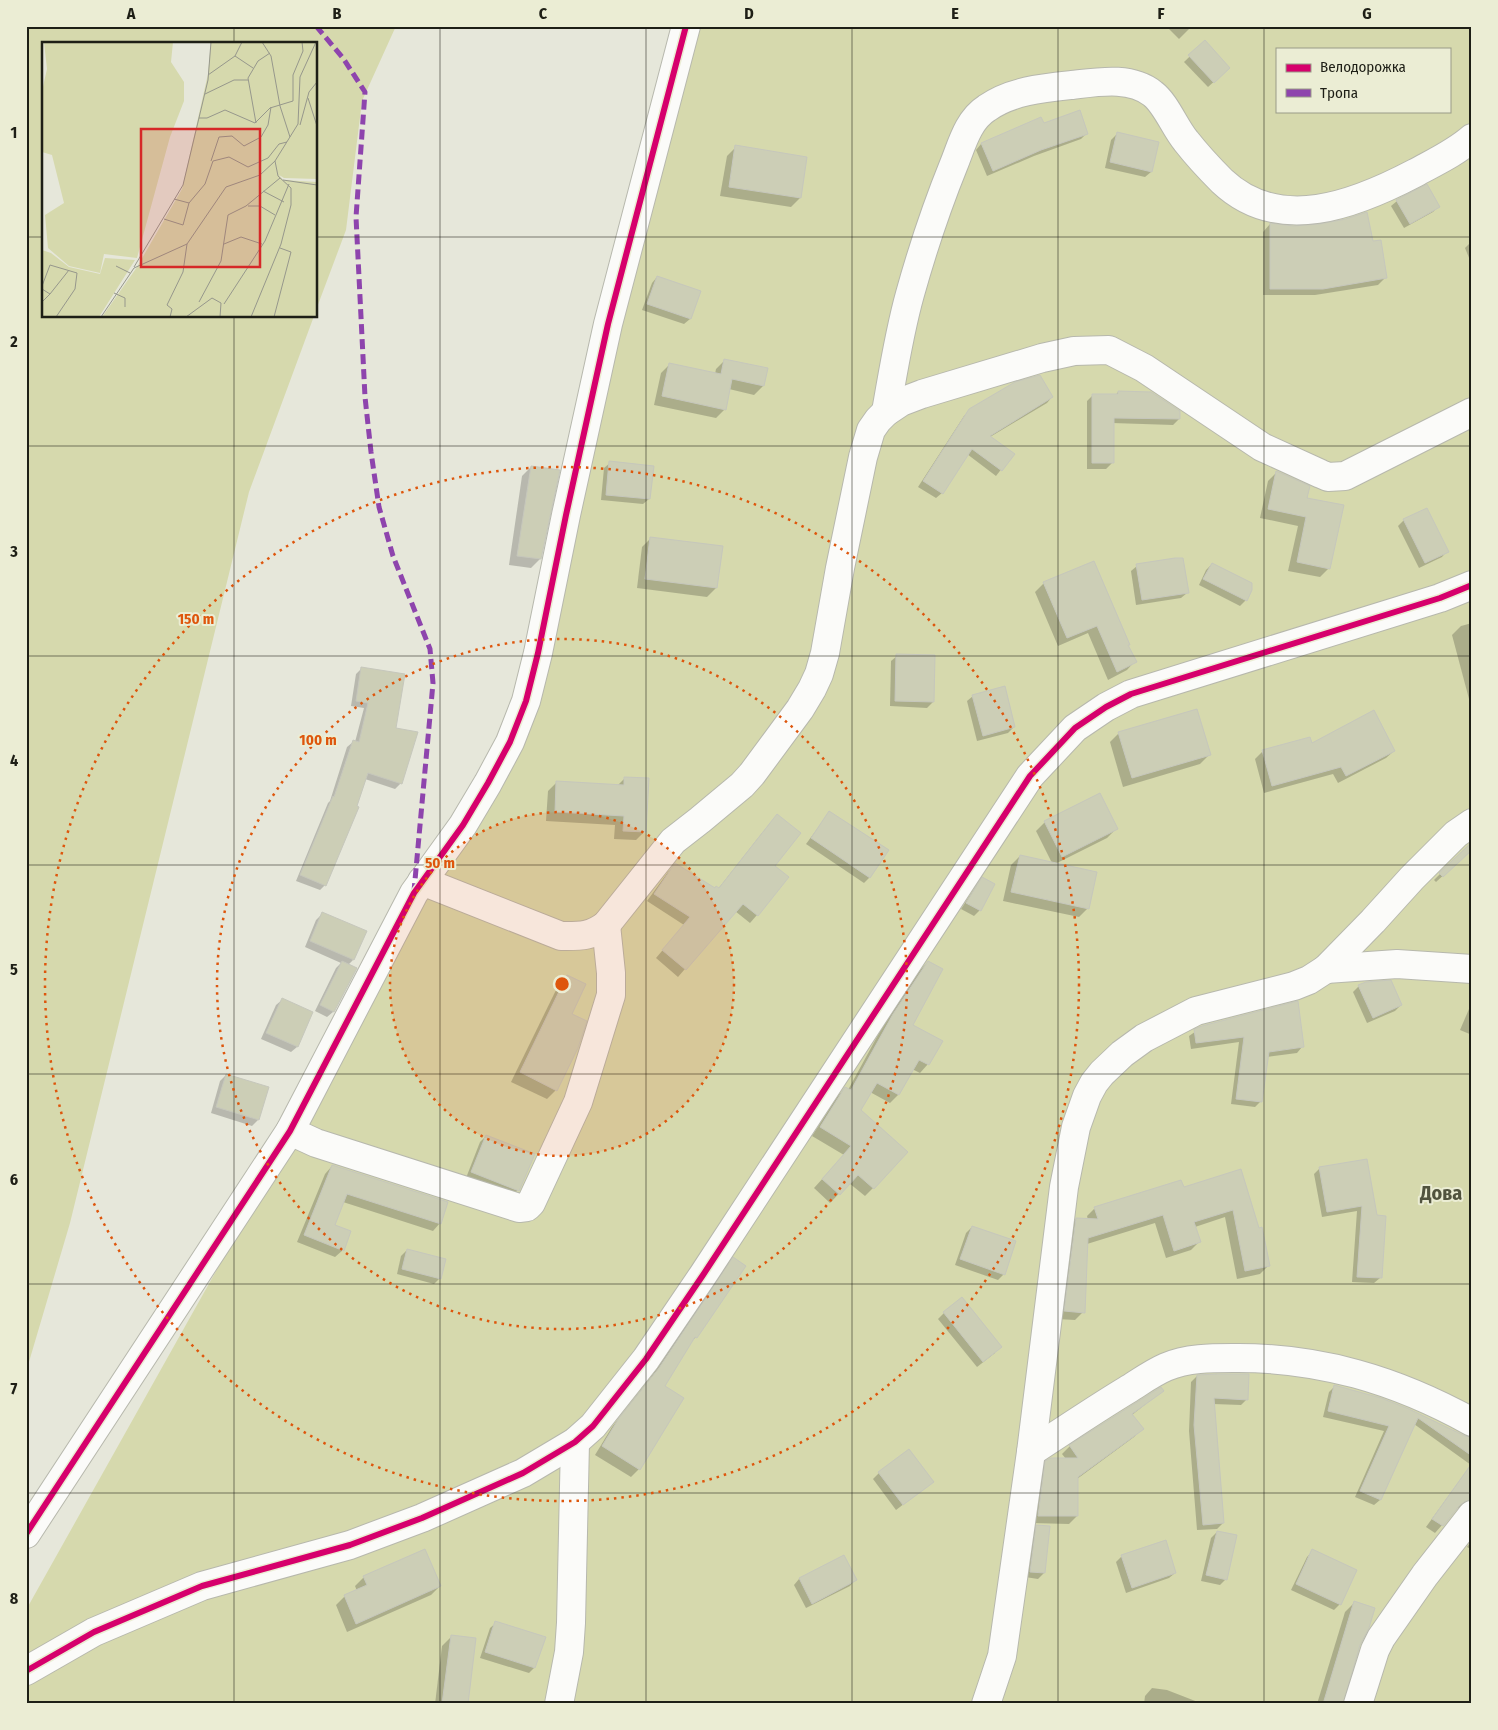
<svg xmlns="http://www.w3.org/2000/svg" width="1498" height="1730" font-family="'Fira Sans Condensed',sans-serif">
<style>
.green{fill:#d6d9ad;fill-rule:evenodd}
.shadow{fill:#0003}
.building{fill:#ccceb6;stroke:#c6c7bc}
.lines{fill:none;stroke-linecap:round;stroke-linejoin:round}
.minor-casing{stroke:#b7b8ad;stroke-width:30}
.minor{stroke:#fbfbf9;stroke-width:28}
.quiet{stroke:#8e44ad;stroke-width:5;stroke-dasharray:10 5;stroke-linecap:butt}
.cycleway-casing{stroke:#ebedd4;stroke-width:9}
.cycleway{stroke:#d6006c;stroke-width:6}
.grid{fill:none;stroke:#1e1f16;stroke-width:1;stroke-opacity:0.55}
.ring{fill:none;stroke:#de560c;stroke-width:2.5;stroke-dasharray:2.5 5}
.labels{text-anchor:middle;stroke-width:4;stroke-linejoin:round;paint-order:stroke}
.quarter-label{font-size:20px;font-weight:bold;fill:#51533e;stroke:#ebedd4}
.inset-road{fill:none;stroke:#96978c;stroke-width:1}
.view{fill:#d62828;fill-opacity:0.15;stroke:#d62828;stroke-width:2.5}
.inset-edge{fill:none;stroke:#1e1f16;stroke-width:2.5}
.centre{fill:#de560c;stroke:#ebedd4;stroke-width:2.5}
.ring-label{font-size:15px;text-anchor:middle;font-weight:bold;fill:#de560c;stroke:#ebedd4;stroke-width:4;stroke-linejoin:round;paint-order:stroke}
.neatline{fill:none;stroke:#1e1f16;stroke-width:2}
.grid-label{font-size:16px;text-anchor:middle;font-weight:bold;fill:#1e1f16}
</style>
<rect width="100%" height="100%" fill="#e6e7da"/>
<g class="green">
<polygon points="26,26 396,26 362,101 346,230 316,310 316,44 44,44 44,316 314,316 249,492 70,1223 26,1372"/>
<path d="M 688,26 L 1472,26 L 1472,1704 L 26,1704 L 26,1610 L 432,886 L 515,755 ZM 1277,49 L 1449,49 L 1449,111 L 1277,111 Z"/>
</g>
<g class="shadow">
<polygon points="1166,26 1192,26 1179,39"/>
<polygon points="1205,42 1229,68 1208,87 1184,62"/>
<polygon points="1040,119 1043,125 1087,133 1081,139 1034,156 987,176 976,150 981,144"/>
<polygon points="1117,134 1151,172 1145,177 1105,168 1111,140"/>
<polygon points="736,147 800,198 791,207 720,196 727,156"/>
<polygon points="1397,201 1439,206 1433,212 1404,228 1391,206"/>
<polygon points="1270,224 1372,242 1386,277 1378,285 1315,295 1263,295 1263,232"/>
<polygon points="1472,241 1472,265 1465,248"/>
<polygon points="657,277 699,292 690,319 684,324 642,310 652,283"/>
<polygon points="725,360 763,386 754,395 729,389 725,409 716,418 654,405 661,373 670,364 715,374 716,369"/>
<polygon points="1118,392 1179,419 1173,425 1112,423 1112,463 1106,469 1087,469 1087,401 1092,396 1115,396"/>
<polygon points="1052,397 1047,403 990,437 1013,454 996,476 967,454 942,493 936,498 918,487 964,416 970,410"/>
<polygon points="610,463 649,499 643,504 601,500 604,468"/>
<polygon points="531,467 540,559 531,568 509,565 522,476"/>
<polygon points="1277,472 1306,499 1329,568 1320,577 1288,571 1298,526 1260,518 1268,481"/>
<polygon points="1404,520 1447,551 1442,557 1419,568 1398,526"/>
<polygon points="651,538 716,588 707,597 637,588 642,547"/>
<polygon points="1212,564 1246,600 1240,606 1199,585 1206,570"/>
<polygon points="1137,566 1187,593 1181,598 1136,605 1131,571"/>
<polygon points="1044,583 1129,644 1127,646 1135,661 1127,670 1108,680 1088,633 1058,646 1035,592"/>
<polygon points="1472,623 1472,698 1469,699 1452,635 1461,626"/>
<polygon points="897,656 933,702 927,708 890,706 891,661"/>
<polygon points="361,669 395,729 401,783 395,789 365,779 325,885 320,890 296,881 328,803 330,801 347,747 353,742 355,742 364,708 351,706 356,674"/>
<polygon points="973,696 1014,727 1008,733 977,741 967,701"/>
<polygon points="1119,733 1209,755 1200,764 1123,787 1110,742"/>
<polygon points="1311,745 1394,751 1386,758 1338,783 1333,774 1264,793 1255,759 1263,751"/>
<polygon points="625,778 645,831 636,840 614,839 615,825 546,821 548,791 557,782 617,786"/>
<polygon points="829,813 870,877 864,883 806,844"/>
<polygon points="1045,822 1116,829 1107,838 1055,864 1088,908 1079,917 1003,901 1011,865 1020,856 1052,863 1036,831"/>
<polygon points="770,823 773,866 757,915 750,923 735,911 678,977 656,958 684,925 647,901 668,872 676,865 715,890 718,889"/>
<polygon points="1467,847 1472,849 1436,882 1434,880"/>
<polygon points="983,879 980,910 974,916 961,909 977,885"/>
<polygon points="322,914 353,960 348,965 333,1012 327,1017 315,1011 336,968 341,963 305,947 316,920"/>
<polygon points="928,962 912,1025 928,1064 920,1073 912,1069 898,1095 890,1103 870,1092 859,1110 873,1188 865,1196 849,1183 830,1203 814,1188 844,1155 812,1136 837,1097 845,1088 848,1090 884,1024 919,971"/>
<polygon points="567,977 570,1015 556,1090 547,1099 511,1082 558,986"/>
<polygon points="1359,986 1401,1005 1395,1011 1367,1023 1353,992"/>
<polygon points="282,1000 312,1013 297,1047 291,1052 261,1039 276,1005"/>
<polygon points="1472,1002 1472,1035 1460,1030"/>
<polygon points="1202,1027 1302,1047 1297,1053 1267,1057 1261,1101 1255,1107 1231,1104 1239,1042 1191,1049 1189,1036"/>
<polygon points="226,1075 267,1088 258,1120 252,1126 211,1113 220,1081"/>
<polygon points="486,1136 518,1190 512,1196 466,1178 480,1142"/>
<polygon points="1366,1160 1380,1278 1374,1283 1352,1282 1357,1211 1322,1217 1314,1174 1320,1168"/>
<polygon points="332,1166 440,1223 433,1231 343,1202 333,1226 343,1250 335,1257 297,1242 325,1174"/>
<polygon points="1240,1171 1268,1266 1260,1274 1237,1279 1225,1217 1195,1227 1199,1242 1191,1250 1166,1258 1155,1223 1087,1244 1083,1312 1075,1320 1057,1319 1068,1228 1076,1219 1088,1220 1087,1216 1095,1208 1183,1189"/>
<polygon points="972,1227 1004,1274 998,1280 955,1265 966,1233"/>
<polygon points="407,1250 440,1278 434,1284 397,1274 401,1256"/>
<polygon points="733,1259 744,1266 696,1337 690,1343 663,1387 639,1469 631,1477 595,1455 612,1427 651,1377 725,1267"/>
<polygon points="944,1313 995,1353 977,1367 938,1319"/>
<polygon points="1197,1376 1247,1399 1241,1405 1213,1404 1223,1523 1217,1529 1197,1530 1189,1431 1191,1382"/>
<polygon points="1335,1386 1380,1399 1465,1437 1472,1439 1472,1509 1465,1507 1457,1508 1435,1533 1426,1527 1471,1465 1414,1424 1380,1500 1374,1505 1355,1497 1384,1431 1323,1417 1329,1392"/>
<polygon points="1162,1391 1132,1415 1142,1429 1134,1437 1077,1479 1077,1516 1069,1524 1031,1523 1038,1470 1046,1462 1066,1459 1062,1454 1070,1446"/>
<polygon points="879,1473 926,1487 896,1510 873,1479"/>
<polygon points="1037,1526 1044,1573 1038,1579 1025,1577 1031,1532"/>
<polygon points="1217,1532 1226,1579 1220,1585 1201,1581 1211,1538"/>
<polygon points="1472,1540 1472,1550 1467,1547"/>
<polygon points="1313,1551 1340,1604 1334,1610 1291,1590 1307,1557"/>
<polygon points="1122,1556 1175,1573 1169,1578 1126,1593 1116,1562"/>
<polygon points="843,1557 855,1580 850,1586 806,1608 794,1585 799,1579"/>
<polygon points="364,1577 440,1586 431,1595 347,1632 336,1605 345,1596 357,1591 355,1586"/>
<polygon points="1354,1603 1359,1645 1342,1704 1317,1704 1345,1612"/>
<polygon points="496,1623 534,1668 529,1673 480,1658 490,1628"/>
<polygon points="451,1637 467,1704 435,1704 442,1646"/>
<polygon points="1152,1688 1167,1690 1203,1704 1144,1704 1145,1696"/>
</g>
<g class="building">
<polygon points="1205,40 1230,68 1214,83 1188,55"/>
<polygon points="1080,110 1088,134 1041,150 993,171 981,143 1041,117 1044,123"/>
<polygon points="1117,132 1159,142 1152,172 1110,162"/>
<polygon points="735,145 807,157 801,198 729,187"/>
<polygon points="1427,184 1440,207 1410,224 1396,200"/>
<polygon points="1367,212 1373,241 1381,240 1387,278 1323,289 1270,289 1270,223 1293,226 1319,224 1346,219"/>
<polygon points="657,276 701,291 691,319 647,304"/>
<polygon points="724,359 768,368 764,386 732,379 726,410 662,396 669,363 721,374"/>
<polygon points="1040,375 1053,397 990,436 1015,454 1002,471 972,449 943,494 923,481 969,409 1015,382"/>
<polygon points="1118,391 1151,392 1180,411 1180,419 1114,418 1114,463 1092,463 1092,394 1118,394"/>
<polygon points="609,461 654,466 650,499 606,495"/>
<polygon points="531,466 560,470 541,559 517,556"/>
<polygon points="1276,471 1310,486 1307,498 1344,505 1330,569 1297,562 1306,517 1268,509"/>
<polygon points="1427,508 1449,552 1425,563 1403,519"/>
<polygon points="650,537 723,546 717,588 645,579"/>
<polygon points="1175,558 1183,558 1189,593 1142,600 1136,564"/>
<polygon points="1094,561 1130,645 1128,645 1137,662 1117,672 1097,626 1067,638 1043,582"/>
<polygon points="1212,563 1252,583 1252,590 1247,601 1203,579"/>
<polygon points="896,654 935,655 934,702 895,701"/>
<polygon points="361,667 405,674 396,728 418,732 402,784 368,773 357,806 359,807 326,886 300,875 333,796 334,797 353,740 359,742 368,703 356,701"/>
<polygon points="1005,686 1015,727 983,736 972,695"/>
<polygon points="1197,709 1211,755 1132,778 1118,732"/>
<polygon points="1374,710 1395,751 1346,776 1341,767 1272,786 1262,750 1310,737 1312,743"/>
<polygon points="624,777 649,778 646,832 623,831 624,816 555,812 556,781 624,785"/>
<polygon points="1100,793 1118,829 1062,857 1044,821"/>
<polygon points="829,811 889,850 870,878 811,838"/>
<polygon points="777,814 801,833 775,866 789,877 758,916 743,904 686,970 662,950 690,917 654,894 675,863 715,888 716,886 719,888"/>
<polygon points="1472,842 1472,850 1443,877 1439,873"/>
<polygon points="1020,855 1097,872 1089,909 1011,892"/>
<polygon points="982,877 995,884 981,911 966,903"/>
<polygon points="322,912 367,931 354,960 310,941"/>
<polygon points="342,961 357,968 334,1012 320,1005"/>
<polygon points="928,961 943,969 913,1025 943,1041 929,1065 919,1060 899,1095 877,1083 861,1110 908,1152 874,1189 858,1175 840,1195 822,1179 851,1146 820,1127 845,1087 851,1090 893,1014"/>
<polygon points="567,975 586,984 572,1014 587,1021 578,1048 557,1091 520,1072"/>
<polygon points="1391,980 1402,1005 1373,1018 1358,985 1366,982"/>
<polygon points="282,998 313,1012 298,1047 266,1033"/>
<polygon points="1298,1001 1304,1047 1269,1052 1262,1102 1236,1099 1244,1037 1196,1043 1194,1029 1202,1026"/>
<polygon points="226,1074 269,1087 259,1120 216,1107"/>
<polygon points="486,1135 535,1154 519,1191 471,1172"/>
<polygon points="1367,1159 1377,1215 1386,1216 1382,1278 1357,1277 1362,1206 1327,1212 1319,1167"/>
<polygon points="332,1165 448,1202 441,1224 347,1194 335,1225 351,1231 344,1251 304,1235"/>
<polygon points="1241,1169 1259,1228 1262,1227 1270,1266 1245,1271 1233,1210 1194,1222 1201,1242 1174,1251 1163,1215 1088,1238 1085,1313 1064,1311 1076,1218 1098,1219 1094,1207 1181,1180 1184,1187"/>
<polygon points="972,1226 1016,1241 1005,1275 960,1259"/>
<polygon points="407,1249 446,1259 441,1279 402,1269"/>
<polygon points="733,1257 746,1266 697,1338 695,1337 665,1386 684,1398 640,1470 602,1446 619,1418 659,1368"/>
<polygon points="962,1297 1002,1347 983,1362 943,1312"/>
<polygon points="1217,1374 1249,1374 1248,1400 1214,1398 1224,1523 1203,1525 1194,1425 1197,1375"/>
<polygon points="1334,1385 1381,1398 1409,1409 1465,1436 1472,1437 1472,1456 1418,1418 1381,1500 1360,1491 1389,1426 1328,1411"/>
<polygon points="1161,1387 1164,1391 1132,1414 1144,1429 1078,1477 1078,1516 1038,1516 1045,1461 1051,1458 1078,1458 1069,1445"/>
<polygon points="909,1449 934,1482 903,1505 878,1472"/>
<polygon points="1472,1463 1472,1500 1466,1501 1460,1505 1443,1526 1432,1519"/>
<polygon points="1036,1525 1050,1526 1045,1573 1030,1572"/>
<polygon points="1217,1531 1237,1535 1227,1580 1206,1575"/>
<polygon points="1166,1540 1176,1573 1132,1588 1121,1555"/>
<polygon points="425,1549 441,1586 356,1624 344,1595 367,1585 363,1576"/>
<polygon points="1312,1549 1357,1570 1341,1605 1296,1584"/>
<polygon points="844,1555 857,1580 812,1604 799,1578"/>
<polygon points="1354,1601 1375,1608 1369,1628 1360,1645 1343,1704 1323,1704"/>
<polygon points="495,1621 546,1637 535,1668 485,1652"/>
<polygon points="451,1635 476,1638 468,1704 442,1704"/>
</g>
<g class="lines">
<defs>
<g id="minor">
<path d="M 886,412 C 893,373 899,333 910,294 C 922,251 937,206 954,164 C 962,144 968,120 987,108 C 1011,91 1043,88 1072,85 C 1098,82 1131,76 1153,94 C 1166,104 1175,128 1186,141 C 1197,155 1210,169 1222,181 C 1279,235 1356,204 1415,173 C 1435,162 1455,153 1472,138"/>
<path d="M 422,881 L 561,936 C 580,936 590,937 606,925 L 673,841 L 700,820 L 742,785 L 752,774 L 800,709 L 812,689 L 819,674 L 825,653 L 840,568 L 863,457 L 871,430 L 878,420 L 886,412 L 901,402 L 922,394 L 1042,358 L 1074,351 L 1109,350 L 1144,368 L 1262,447 L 1321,474 L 1328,477 L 1345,476 L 1472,412"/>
<polyline points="1326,969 1397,964 1472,969"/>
<polyline points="290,1131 316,1143 519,1208 527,1207 531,1203 578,1102 611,995 611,973 606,925"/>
<path d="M 1031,1452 C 1063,1431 1094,1410 1127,1390 C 1140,1382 1152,1373 1166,1367 C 1187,1358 1211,1358 1233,1358 C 1319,1357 1396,1380 1472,1422"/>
<polyline points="26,1534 290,1131 414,893 463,825 488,783 510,742 526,701 538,653 566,515 608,324 686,26"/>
<polyline points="26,1671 94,1632 202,1586 350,1545 422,1518 523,1473 575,1442 593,1426 646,1359 703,1275 1030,776 1075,728 1106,707 1131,694 1440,598 1472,585"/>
<polyline points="559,1704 569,1652 571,1623 575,1442"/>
<polyline points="986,1704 1002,1656 1031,1452 1064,1187 1076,1127 1087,1096 1094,1083 1102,1073 1122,1054 1144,1038 1196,1011 1294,986 1309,980 1326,969 1373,921 1412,878 1456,834 1472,823"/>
<polyline points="1358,1704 1375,1650 1381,1638 1425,1575 1472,1515"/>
</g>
</defs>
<use href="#minor" class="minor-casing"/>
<use href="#minor" class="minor"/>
<polyline class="quiet" points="316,26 343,58 365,92 356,217 365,397 371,452 379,507 393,556 430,649 433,683 414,891"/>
<defs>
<g id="cycleway">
<polyline points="26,1534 290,1131 414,893 463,825 488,783 510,742 526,701 538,653 566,515 608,324 686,26"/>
<polyline points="26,1671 94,1632 202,1586 350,1545 422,1518 523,1473 575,1442 593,1426 646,1359 703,1275 1030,776 1075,728 1106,707 1131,694 1440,598 1472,585"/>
</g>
</defs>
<use href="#cycleway" class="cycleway-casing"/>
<use href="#cycleway" class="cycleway"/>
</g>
<path class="grid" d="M 234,26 L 234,44M 440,26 L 440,1704M 646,26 L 646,1704M 852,26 L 852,1704M 1058,26 L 1058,1704M 1264,26 L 1264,1704M 26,237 L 44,237M 316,237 L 1472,237M 234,316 L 234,1704M 26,446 L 1472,446M 26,656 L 1472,656M 26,865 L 1472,865M 26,1074 L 1472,1074M 26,1284 L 1472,1284M 26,1493 L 1472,1493"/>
<circle cx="562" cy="984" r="172" fill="#de560c" fill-opacity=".12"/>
<g class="ring">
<circle cx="562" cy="984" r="172"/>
<circle cx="562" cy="984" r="345"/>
<circle cx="562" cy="984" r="517"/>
</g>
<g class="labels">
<g class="quarter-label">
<text x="1441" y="1200">Дова</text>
</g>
</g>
<g transform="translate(42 42)">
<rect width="275" height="275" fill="#e6e7da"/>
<path d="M 2,0 L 131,0 L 129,20 L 142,40 L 142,59 L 128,95 L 95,216 L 62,212 L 58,231 L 27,224 L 6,206 L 3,173 L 22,161 L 10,113 L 0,110 L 0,49 L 5,27 ZM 169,0 L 275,0 L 275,137 L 242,136 L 237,133 L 241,138 L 275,140 L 275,275 L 60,275 L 95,225 L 140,147 L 166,32 ZM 0,208 L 9,211 L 27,225 L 58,232 L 63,216 L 93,218 L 57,275 L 0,275 Z" fill="#d6d9ad"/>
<path class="inset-road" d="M 220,0 L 229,14 L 238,64 L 248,95M 193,14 L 211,26M 166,33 L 193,14 L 200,0M 163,52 L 192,38 L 206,38M 266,56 L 275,84M 157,76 L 165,76 L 183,68 L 213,81 L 228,66 L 251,59 L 251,33 L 261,9 L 260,0M 214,81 L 206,36 L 216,19 L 228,11M 258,83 L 267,50 L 275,40M 169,119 L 177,95 L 190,94 L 202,104 L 219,95 L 226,83 L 229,65M 241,138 L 275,143M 221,149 L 242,160M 132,157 L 147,161 L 163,142 L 171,119 L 187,115 L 206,125 L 226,116 L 237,102 L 245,100M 206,164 L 218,164 L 233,173M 122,177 L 141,183 L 147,161M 182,202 L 199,195 L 220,202M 74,224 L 88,231M 92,225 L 141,143 L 166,38 L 169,0M 0,244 L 8,223 L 35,231 L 33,247 L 14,275M 0,247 L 8,252 L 0,260M 72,251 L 83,256 L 83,265M 8,252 L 27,228M 157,260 L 179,219 L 186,173 L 204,164 L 238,136M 182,262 L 223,199 L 247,142M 59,275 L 92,226 L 145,202 L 184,145 L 218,133 L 233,119 L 256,82 L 258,35 L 274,0M 128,275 L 130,267 L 125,263 L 141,230 L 145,202M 144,275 L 170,256 L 179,261 L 178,275M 209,275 L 239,202 L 249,163 L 249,146 L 236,134 L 233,119M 232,275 L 249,210 L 238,206"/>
<path class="view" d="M 99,87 L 218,87 L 218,225 L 99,225 Z"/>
<rect width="275" height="275" class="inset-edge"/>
</g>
<circle cx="562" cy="984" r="8" class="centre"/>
<g class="ring-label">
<text x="196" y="624">150 m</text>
<text x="318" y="745">100 m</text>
<text x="440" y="868">50 m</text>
</g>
<rect width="1498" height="1730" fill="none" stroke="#ebedd4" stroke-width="55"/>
<rect x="1276" y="48" width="175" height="65" fill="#ebedd4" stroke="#999b88"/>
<rect x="1286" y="64" width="25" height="8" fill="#d6006c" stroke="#999b88"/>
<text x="1320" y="72" font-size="15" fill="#1e1f16">Велодорожка</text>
<rect x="1286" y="89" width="25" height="8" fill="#8e44ad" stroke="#999b88"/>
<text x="1320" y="98" font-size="15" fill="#1e1f16">Тропа</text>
<rect x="28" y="28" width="1442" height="1674" class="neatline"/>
<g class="grid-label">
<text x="131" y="19">A</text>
<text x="337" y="19">B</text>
<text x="543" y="19">C</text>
<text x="749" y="19">D</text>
<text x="955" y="19">E</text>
<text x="1161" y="19">F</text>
<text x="1367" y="19">G</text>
<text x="14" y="138">1</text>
<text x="14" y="347">2</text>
<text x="14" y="557">3</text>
<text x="14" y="766">4</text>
<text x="14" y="975">5</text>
<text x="14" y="1185">6</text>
<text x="14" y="1394">7</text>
<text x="14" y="1604">8</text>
</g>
</svg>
